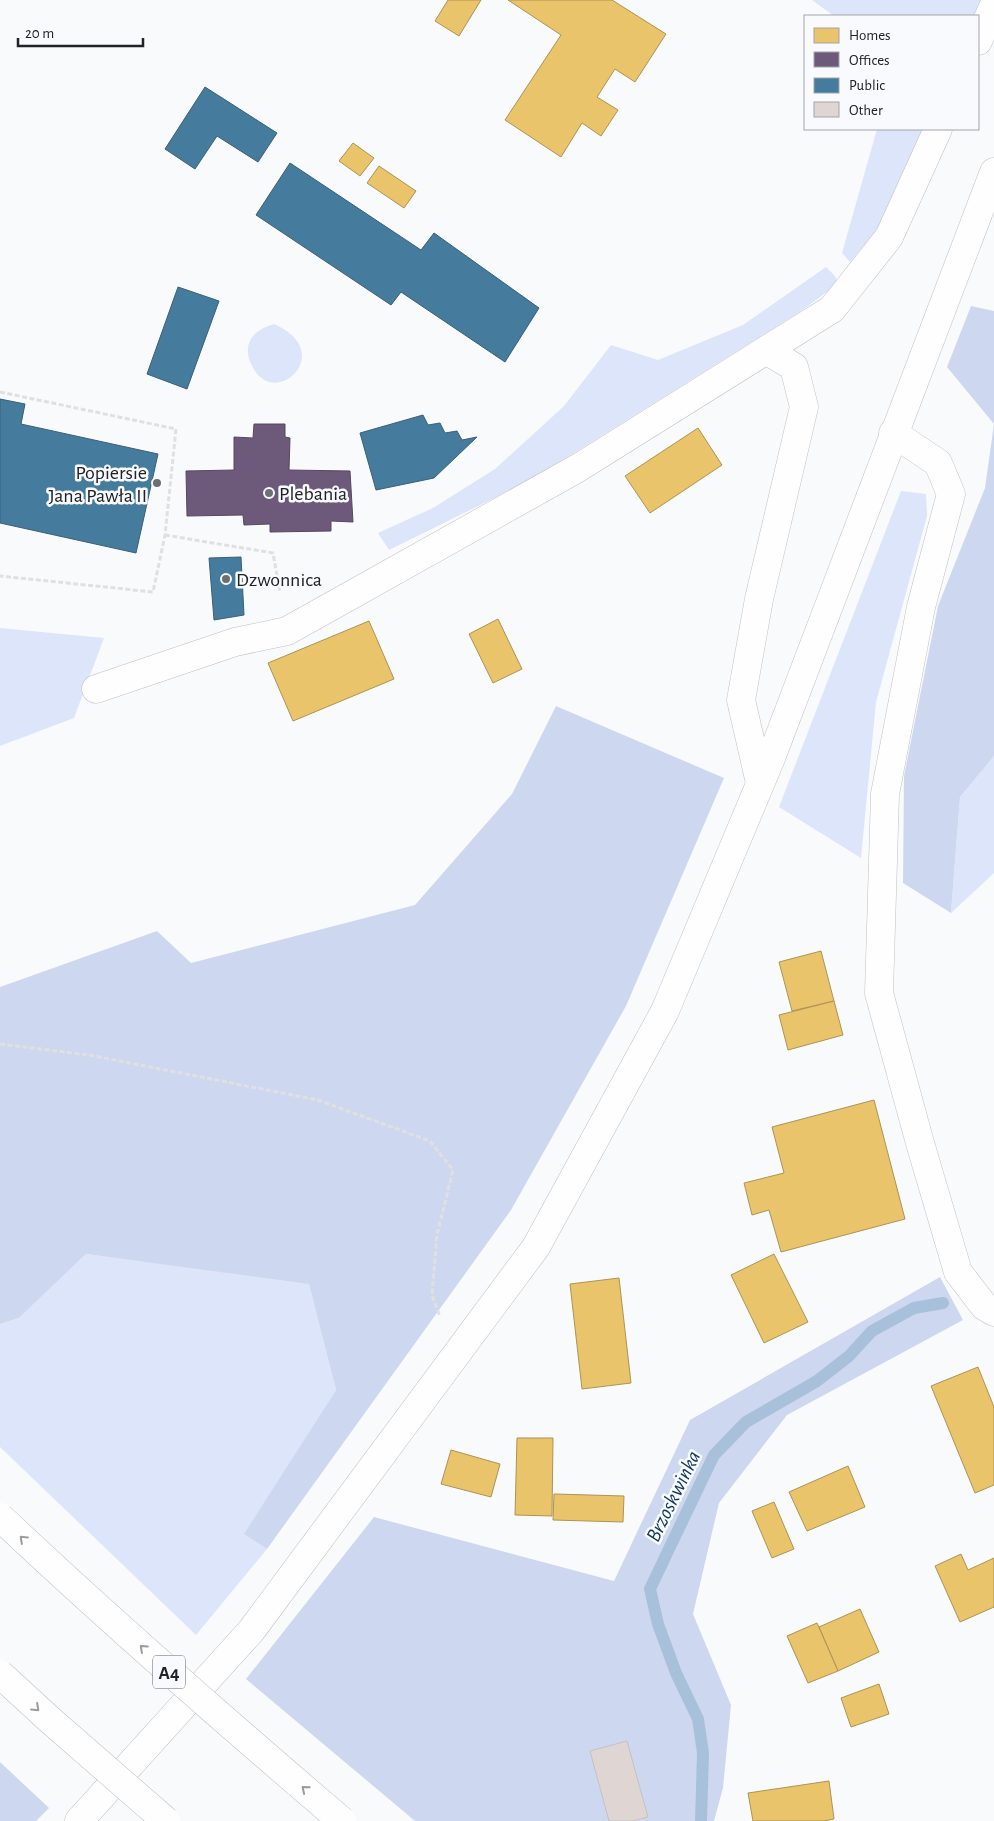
<svg xmlns="http://www.w3.org/2000/svg" width="994" height="1821" font-family="'Alegreya Sans',sans-serif">
<style>
.green{fill:#dce5f9}
.forest{fill:#cdd8f0}
.homes{fill:#e9c46a;stroke:#ad9355}
.offices{fill:#6d597a;stroke:#564860}
.public{fill:#457b9d;stroke:#3a6079}
.lines{fill:none;stroke-linecap:round;stroke-linejoin:round}
.stream{stroke:#a8c1da;stroke-width:12}
.building{fill:#dfd6d4;stroke:#c3c1c1}
.minor-casing{stroke:#bfc0c2;stroke-width:29}
.path{stroke:#e0e0e1;stroke-width:3;stroke-dasharray:5 2.5;stroke-linecap:butt}
.minor{stroke:#fefeff;stroke-width:28}
.highway-bridge-casing{stroke:#bfc0c2;stroke-width:29;stroke-linecap:butt}
.highway-bridge{stroke:#fefeff;stroke-width:28}
.oneway{stroke:#9a9b9d}
.poi-dot{fill:#6c6e70;stroke:#f8fafd;stroke-width:2}
.labels{text-anchor:middle;stroke-width:5;stroke-linejoin:round;paint-order:stroke}
.shield{fill:#f8fafd;stroke:#616366;stroke-width:1}
.shield-label{font-size:19px;font-weight:bold;fill:#202225}
.poi-label{font-size:20px;fill:#202225;stroke:#f8fafd;text-anchor:start}
.water-label{font-size:21px;font-style:italic;fill:#10385a;stroke:#f8fafd}
</style>
<rect width="100%" height="100%" fill="#f9fafc"/>
<g class="green">
<polygon points="812,0 985,0 978,16 834,16"/>
<polygon points="877,129 926,129 885,220 850,262 842,253"/>
<polygon points="826,267 834,275 839,283 801,311 529,481 389,550 378,533 433,508 495,469 564,406 611,345 658,360 743,325"/>
<path d="M 274,324 C 336,351 279,407 255,371 C 251,364 247,357 248,349 C 249,334 262,328 274,324 Z"/>
<polygon points="901,491 926,494 927,516 876,702 861,858 779,807"/>
<polygon points="0,628 104,638 74,718 0,746"/>
<polygon points="994,756 994,873 951,913 960,797"/>
<polygon points="86,1254 309,1283 336,1390 245,1534 267,1549 196,1635 0,1447 0,1324 19,1318"/>
</g>
<g class="forest">
<polygon points="971,306 994,311 994,756 960,797 951,913 903,883 904,776 938,606 985,488 994,424 947,367"/>
<polygon points="556,706 724,778 626,1006 511,1210 267,1549 244,1534 336,1390 309,1284 86,1254 19,1318 0,1324 0,987 157,931 191,963 415,905 512,794"/>
<polygon points="940,1277 963,1320 787,1415 719,1503 693,1614 731,1705 723,1788 714,1821 415,1821 246,1679 374,1517 614,1581 690,1420"/>
<polygon points="0,1762 49,1808 36,1821 0,1821"/>
</g>
<g class="homes">
<polygon points="448,0 481,0 459,36 435,21"/>
<polygon points="508,0 612,0 666,34 635,82 615,69 597,97 618,110 601,136 582,123 561,157 505,120 561,35"/>
<polygon points="353,143 374,158 360,176 339,161"/>
<polygon points="379,166 416,191 404,208 367,183"/>
<polygon points="698,428 722,465 650,513 625,476"/>
<polygon points="498,619 522,669 493,683 469,634"/>
<polygon points="369,621 394,679 293,721 268,663"/>
<polygon points="821,951 834,1001 792,1011 779,962"/>
<polygon points="834,1001 843,1035 788,1050 779,1015"/>
<polygon points="874,1100 905,1219 781,1252 769,1210 752,1215 744,1183 784,1173 772,1127"/>
<polygon points="774,1254 808,1322 764,1343 731,1275"/>
<polygon points="619,1278 631,1383 582,1389 570,1284"/>
<polygon points="978,1367 994,1407 994,1485 975,1493 931,1386"/>
<polygon points="517,1438 553,1438 552,1516 515,1515"/>
<polygon points="451,1450 500,1464 491,1497 441,1484"/>
<polygon points="848,1466 865,1507 807,1531 789,1492"/>
<polygon points="554,1494 624,1496 623,1522 553,1520"/>
<polygon points="774,1502 794,1549 772,1558 752,1511"/>
<polygon points="961,1554 968,1570 994,1558 994,1607 960,1622 935,1566"/>
<polygon points="860,1609 879,1652 838,1671 819,1627"/>
<polygon points="817,1623 838,1671 808,1683 787,1636"/>
<polygon points="879,1684 889,1714 851,1727 841,1698"/>
<polygon points="829,1781 834,1819 824,1821 753,1821 748,1793"/>
</g>
<polygon class="offices" points="254,424 285,424 285,437 290,438 289,470 350,471 353,522 331,521 331,531 270,532 270,524 244,525 243,515 187,516 186,471 234,470 234,437 253,438"/>
<g class="public">
<polygon points="205,87 277,133 258,162 217,136 195,169 165,149"/>
<polygon points="290,163 421,250 434,233 539,308 505,362 401,292 391,305 256,215"/>
<polygon points="178,287 219,301 187,389 147,374"/>
<polygon points="0,399 25,404 21,424 158,454 136,553 0,523"/>
<polygon points="423,415 428,425 440,423 445,433 457,431 462,440 477,437 434,478 376,490 360,433"/>
<polygon points="241,557 244,615 214,620 209,558"/>
</g>
<g class="lines">
<polyline class="stream" points="701,1821 703,1753 698,1719 676,1673 658,1624 650,1589 668,1551 714,1455 746,1422 817,1381 849,1356 872,1331 914,1308 943,1303"/>
</g>
<polygon class="building" points="627,1741 648,1817 632,1821 609,1821 590,1751"/>
<g class="lines">
<defs>
<g id="minor">
<polyline points="978,41 994,5"/>
<polyline points="893,433 938,463 951,494 921,607 885,794 879,993 920,1143 958,1272 984,1306 994,1312"/>
<polyline points="96,689 235,642 287,631 578,468 832,309 889,237 938,129"/>
<polyline points="760,783 741,700 759,599 804,407 794,367 766,350"/>
<polyline points="79,1821 251,1631 536,1247 665,1011 771,758 994,172"/>
</g>
</defs>
<use href="#minor" class="minor-casing"/>
<g class="path">
<polyline points="0,392 176,429 165,535 153,592 0,576"/>
<polyline points="165,535 273,553 280,593"/>
<polyline points="0,1044 89,1055 318,1100 430,1141 453,1170 437,1235 432,1295 440,1317"/>
</g>
<use href="#minor" class="minor"/>
<defs>
<g id="highway-bridge">
<path d="M 0,1517 C 111,1622 226,1722 342,1821"/>
<polyline points="0,1674 50,1720 166,1821"/>
</g>
</defs>
<use href="#highway-bridge" class="highway-bridge-casing"/>
<use href="#highway-bridge" class="highway-bridge"/>
</g>
<defs><path id="oneway-chevron" d="M-2-3.5L2.5 0L-2 3.5" fill="none" stroke-width="1.6" stroke-linecap="round" stroke-linejoin="round" transform="scale(1.25)"/></defs>
<g class="oneway">
<use href="#oneway-chevron" transform="translate(23 1539) rotate(-137)"/>
<use href="#oneway-chevron" transform="translate(143 1648) rotate(-138)"/>
<use href="#oneway-chevron" transform="translate(36 1708) rotate(43)"/>
<use href="#oneway-chevron" transform="translate(305 1789) rotate(-140)"/>
</g>
<g class="poi-dot">
<circle cx="157" cy="483" r="5"/>
<circle cx="269" cy="493" r="5"/>
<circle cx="226" cy="579" r="5"/>
</g>
<g class="labels">
<rect class="shield" x="153" y="1655.5" width="32" height="33" rx="4"/>
<g class="shield-label">
<text x="169" y="1679">A4</text>
</g>
<g class="poi-label">
<text x="147" y="479" text-anchor="end">Popiersie<tspan x="147" dy="23">Jana Pawła II</tspan></text>
<text x="279" y="500">Plebania</text>
<text x="236" y="586">Dzwonnica</text>
</g>
<g class="water-label">
<text transform="translate(673 1496) rotate(-64)" y="7">Brzoskwinka</text>
</g>
</g>
<rect x="804" y="15" width="175" height="115" fill="#f8fafd" stroke="#a2a4a7"/>
<rect x="814" y="28" width="25" height="15" fill="#e9c46a" stroke="#a2a4a7"/>
<text x="849" y="40" font-size="15" fill="#202225">Homes</text>
<rect x="814" y="52" width="25" height="15" fill="#6d597a" stroke="#a2a4a7"/>
<text x="849" y="65" font-size="15" fill="#202225">Offices</text>
<rect x="814" y="78" width="25" height="15" fill="#457b9d" stroke="#a2a4a7"/>
<text x="849" y="90" font-size="15" fill="#202225">Public</text>
<rect x="814" y="102" width="25" height="15" fill="#dfd6d4" stroke="#a2a4a7"/>
<text x="849" y="115" font-size="15" fill="#202225">Other</text>
<path d="M18 38v8h125v-8" fill="none" stroke="#202225" stroke-width="2.5"/>
<text x="25" y="38" font-size="15" fill="#202225" stroke="#f8fafd" stroke-width="4" paint-order="stroke">20 m</text>
</svg>
